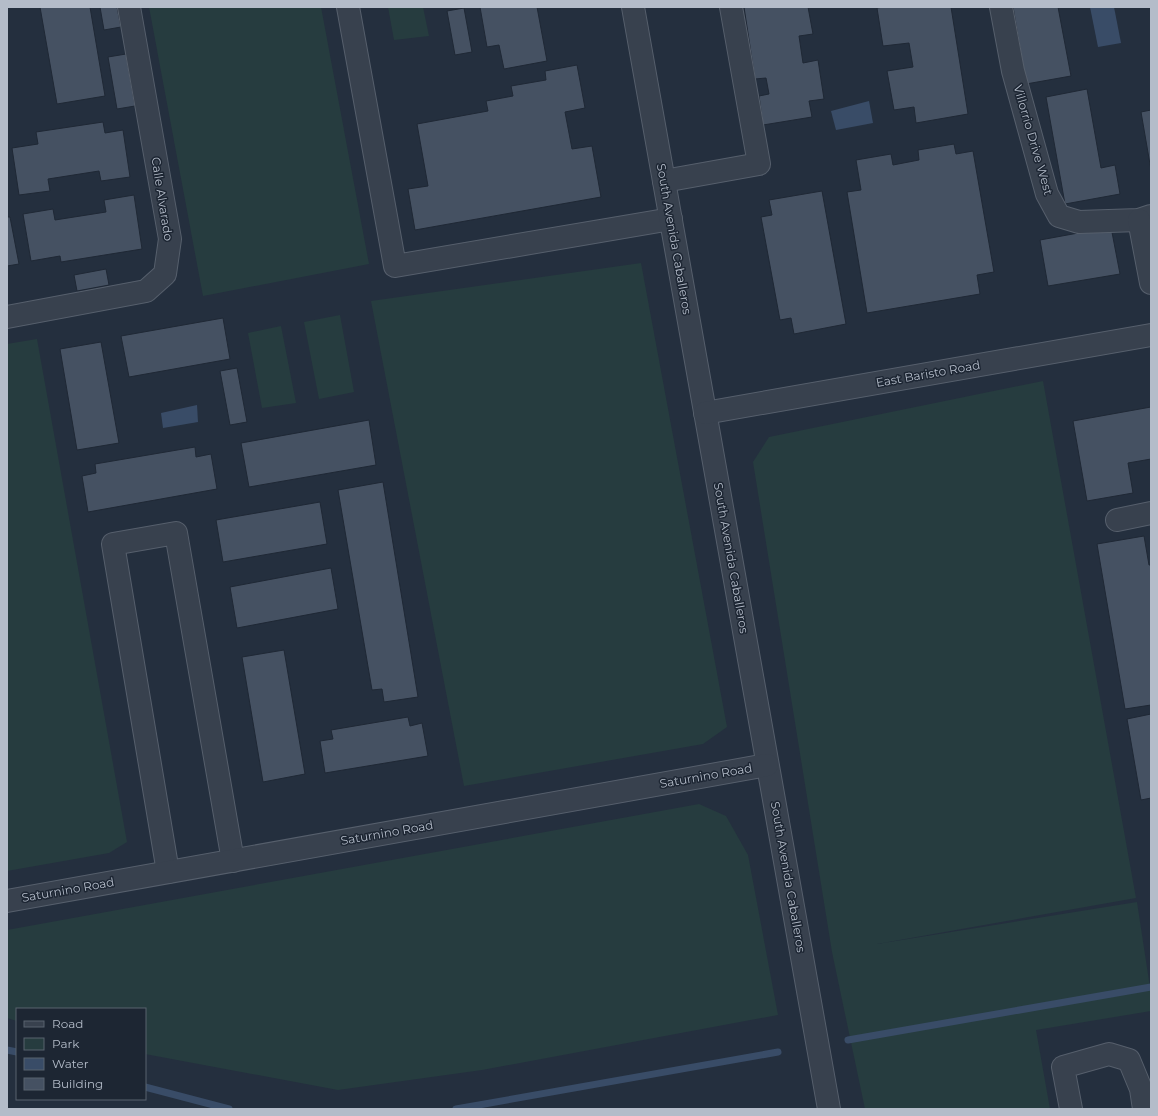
<svg xmlns="http://www.w3.org/2000/svg" width="1158" height="1116" font-family="Montserrat,sans-serif">
<style>
.green{fill:#263c3f}
.water{fill:#394c67}
.lines{fill:none;stroke-linecap:round;stroke-linejoin:round}
.stream{stroke:#394c67;stroke-width:7}
.building{fill:#455162;stroke:#1f2835}
.minor-casing{stroke:#565f6c;stroke-width:24}
.minor{stroke:#38414e;stroke-width:22}
.labels{text-anchor:middle;stroke-width:3;stroke-linejoin:round;paint-order:stroke}
.street-label{font-size:12px;fill:#b4bcc9;stroke:#1d2633}
</style>
<rect width="100%" height="100%" fill="#242f3e"/>
<g class="green">
<polygon points="149,7 321,7 369,264 203,296"/>
<polygon points="388,7 423,7 429,36 394,40"/>
<polygon points="641,263 727,727 703,744 464,786 371,301"/>
<polygon points="340,315 354,392 319,399 304,322"/>
<polygon points="281,326 296,403 262,408 248,333"/>
<polygon points="37,339 127,842 109,853 7,871 7,344"/>
<polygon points="1043,381 1136,898 877,944 1137,902 1151,994 1151,1011 1036,1030 1050,1109 865,1109 832,952 753,462 769,437"/>
<polygon points="699,804 726,816 748,855 778,1015 482,1070 338,1090 145,1054 145,1009 17,1009 17,1021 7,1018 7,930"/>
</g>
<g class="water">
<polygon points="1090,7 1114,7 1121,43 1098,47"/>
<polygon points="869,101 873,123 836,130 831,111"/>
<polygon points="197,405 198,422 163,428 161,413"/>
</g>
<g class="lines">
<g class="stream">
<polyline points="848,1040 1151,987"/>
<polyline points="7,1050 17,1052"/>
<polyline points="145,1087 229,1109"/>
<polyline points="456,1109 778,1052"/>
</g>
</g>
<g class="building">
<polygon points="40,7 90,7 105,96 57,104"/>
<polygon points="100,7 117,7 121,27 104,30"/>
<polygon points="480,7 537,7 547,61 504,69 499,45 487,47"/>
<polygon points="744,7 808,7 813,34 799,36 803,63 818,60 824,99 809,101 812,117 763,125 759,96 769,94 766,78 755,79"/>
<polygon points="884,7 951,7 968,114 916,123 914,107 894,110 887,71 913,67 909,43 883,46 877,8"/>
<polygon points="1013,7 1058,7 1071,76 1026,84"/>
<polygon points="464,8 472,52 455,55 447,11"/>
<polygon points="126,54 135,106 117,109 108,57"/>
<polygon points="577,65 585,108 565,112 572,149 592,146 601,197 415,230 408,189 428,186 417,124 488,111 486,101 513,96 511,86 546,80 545,71"/>
<polygon points="1087,89 1101,168 1115,165 1120,194 1065,204 1046,97"/>
<polygon points="1151,110 1151,170 1141,112"/>
<polygon points="103,122 105,133 123,130 130,177 101,181 99,171 48,179 50,191 19,195 12,148 38,144 36,132"/>
<polygon points="954,144 956,154 973,151 994,272 977,275 980,294 867,313 847,192 861,190 856,160 891,154 893,165 919,160 918,150"/>
<polygon points="822,191 846,324 794,334 791,318 780,320 761,217 772,215 769,200"/>
<polygon points="134,195 142,249 61,262 60,256 31,261 23,214 53,209 55,220 106,212 104,200"/>
<polygon points="7,217 10,217 19,264 7,266"/>
<polygon points="1111,227 1120,274 1048,286 1040,240"/>
<polygon points="106,269 109,285 77,291 74,275"/>
<polygon points="223,318 230,359 129,377 121,336"/>
<polygon points="101,342 119,443 77,450 60,349"/>
<polygon points="237,368 247,422 230,425 220,371"/>
<polygon points="1151,407 1151,459 1128,463 1133,493 1087,501 1073,421"/>
<polygon points="369,420 376,465 249,487 241,443"/>
<polygon points="195,447 196,457 211,454 217,489 88,512 82,476 96,473 95,464"/>
<polygon points="383,482 418,697 384,702 382,689 372,690 338,490"/>
<polygon points="320,502 327,544 223,562 216,520"/>
<polygon points="1144,536 1149,565 1151,565 1151,705 1125,709 1097,544"/>
<polygon points="331,568 338,609 237,628 230,587"/>
<polygon points="284,650 305,774 263,782 242,657"/>
<polygon points="1151,714 1151,798 1141,800 1127,719"/>
<polygon points="408,717 410,726 422,723 428,756 325,773 320,741 333,739 331,730"/>
</g>
<g class="lines">
<defs>
<g id="minor">
<polyline points="348,7 395,266 671,219"/>
<polyline points="633,7 829,1109"/>
<polyline points="1001,7 1013,71 1047,194 1059,216 1079,222 1139,220 1151,216"/>
<polyline points="664,181 759,164 731,7"/>
<polyline points="1139,220 1151,283"/>
<polyline points="7,317 146,291 165,274 170,239 129,7"/>
<polyline points="705,413 1151,335"/>
<polyline points="1117,520 1151,513"/>
<polyline points="168,872 113,544 176,533 233,861"/>
<polyline points="7,901 767,765"/>
<polyline points="1071,1109 1063,1067 1109,1054 1129,1060 1141,1089 1144,1109"/>
</g>
</defs>
<use href="#minor" class="minor-casing"/>
<use href="#minor" class="minor"/>
</g>
<g class="labels">
<g class="street-label">
<text transform="translate(1033 140) rotate(74)" y="4">Villorrio Drive West</text>
<text transform="translate(162 199) rotate(81)" y="4">Calle Alvarado</text>
<text transform="translate(674 239) rotate(80)" y="4">South Avenida Caballeros</text>
<text transform="translate(928 374) rotate(-10)" y="4">East Baristo Road</text>
<text transform="translate(731 558) rotate(80)" y="4">South Avenida Caballeros</text>
<text transform="translate(706 776) rotate(-10)" y="4">Saturnino Road</text>
<text transform="translate(387 833) rotate(-10)" y="4">Saturnino Road</text>
<text transform="translate(788 877) rotate(80)" y="4">South Avenida Caballeros</text>
<text transform="translate(68 890) rotate(-10)" y="4">Saturnino Road</text>
</g>
</g>
<rect width="1158" height="1116" fill="none" stroke="#b4bcc9" stroke-width="16"/>
<rect x="16" y="1008" width="130" height="92" fill="#1d2633" stroke="#59626f"/>
<rect x="24" y="1021" width="20" height="6" fill="#38414e" stroke="#59626f"/>
<text x="52" y="1028" font-size="12" fill="#b4bcc9">Road</text>
<rect x="24" y="1038" width="20" height="12" fill="#263c3f" stroke="#59626f"/>
<text x="52" y="1048" font-size="12" fill="#b4bcc9">Park</text>
<rect x="24" y="1058" width="20" height="12" fill="#394c67" stroke="#59626f"/>
<text x="52" y="1068" font-size="12" fill="#b4bcc9">Water</text>
<rect x="24" y="1078" width="20" height="12" fill="#455162" stroke="#59626f"/>
<text x="52" y="1088" font-size="12" fill="#b4bcc9">Building</text>
</svg>
